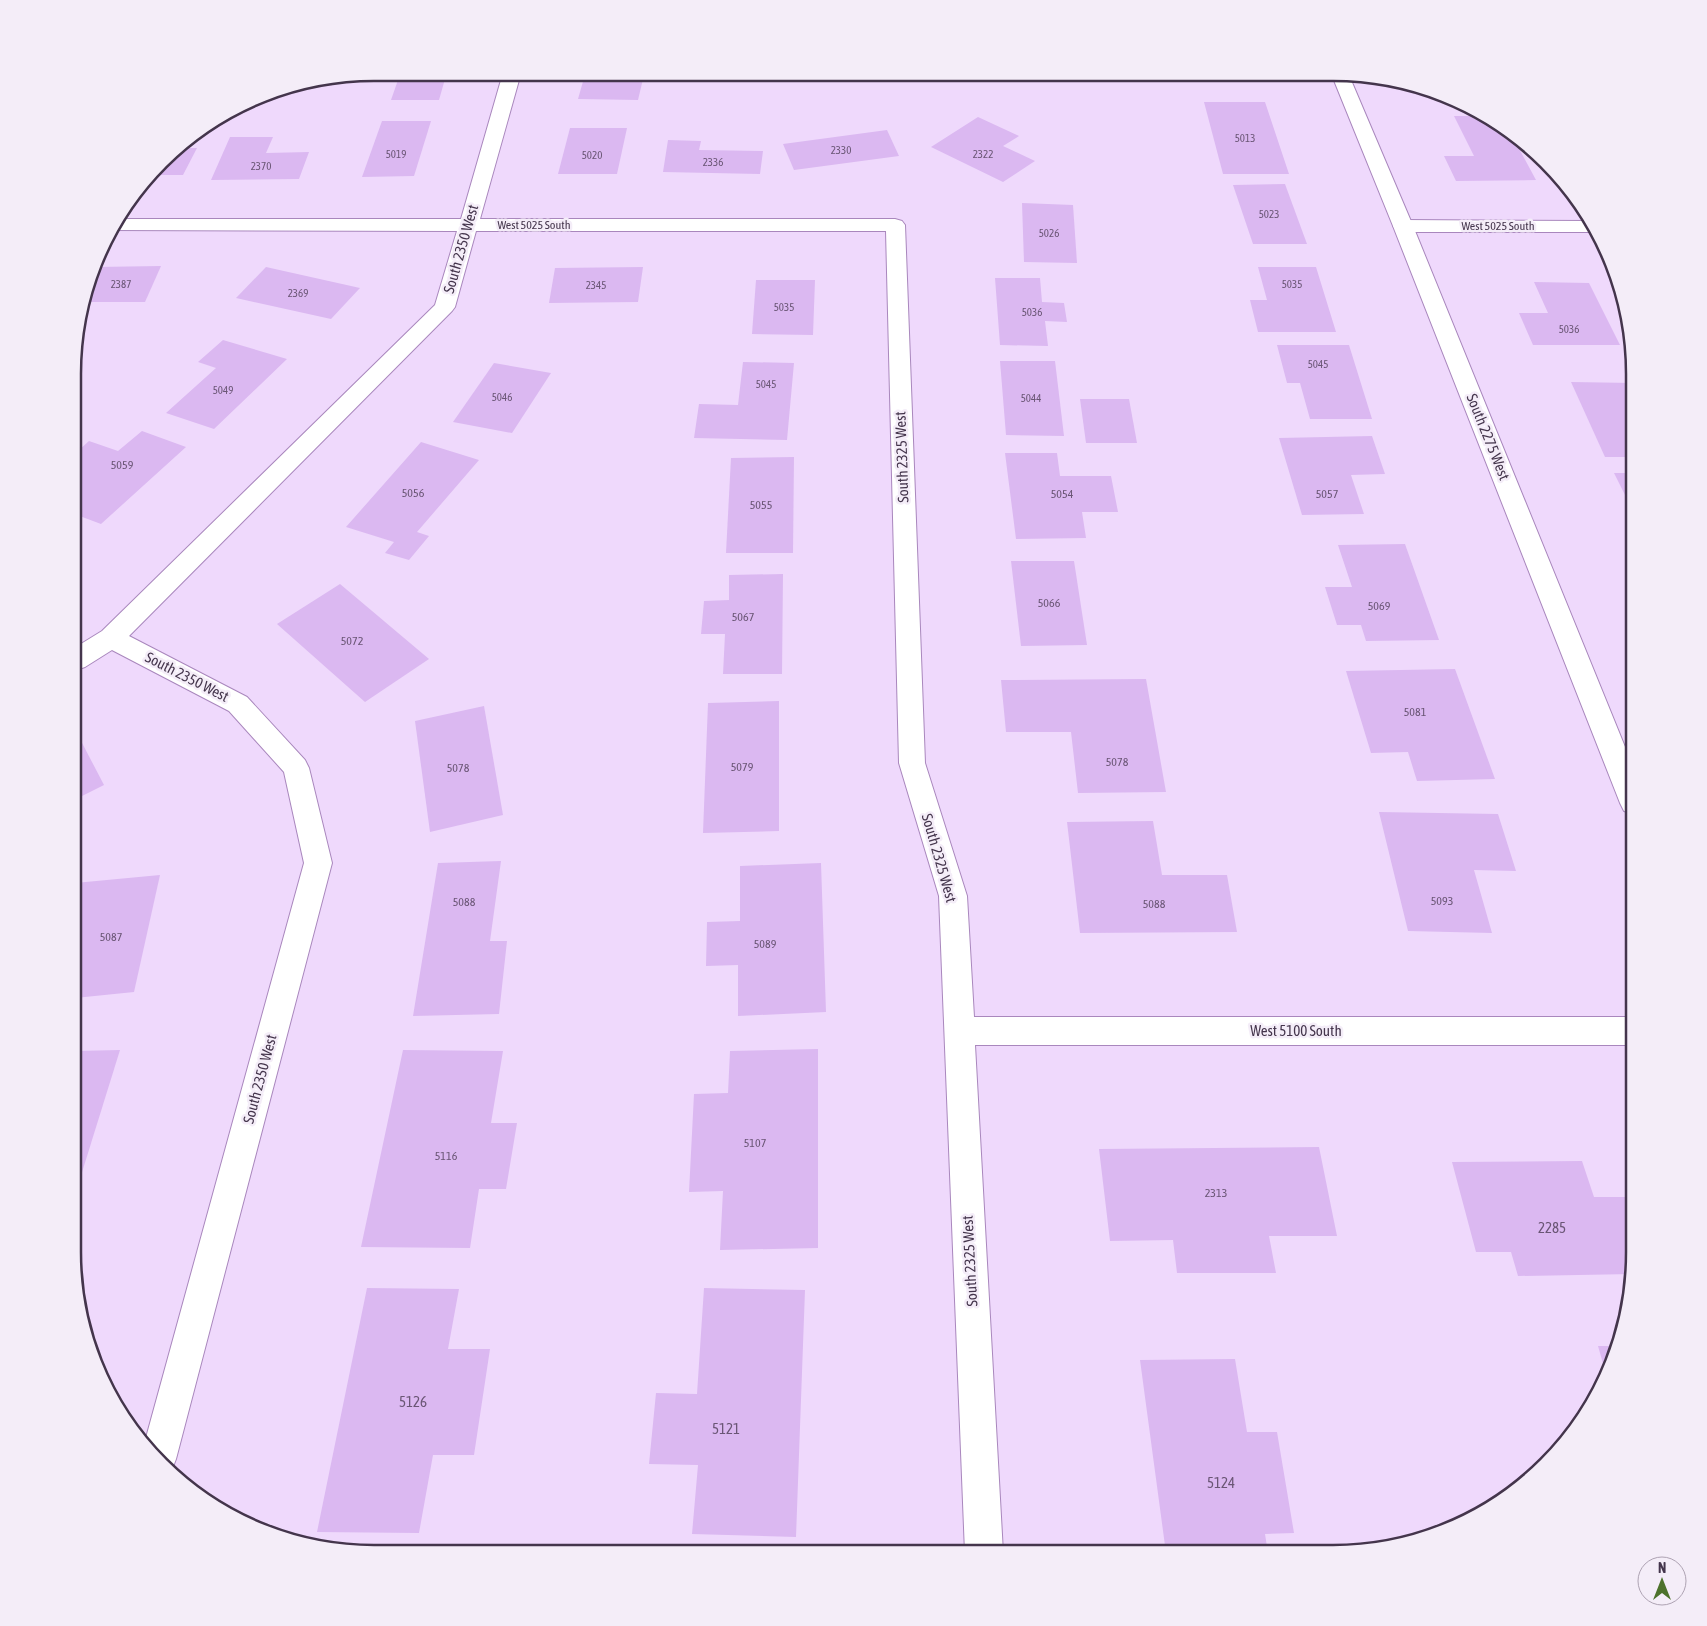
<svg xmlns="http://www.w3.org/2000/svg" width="1707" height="1626" font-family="'Asap Condensed',sans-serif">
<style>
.building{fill:#dbb8f1}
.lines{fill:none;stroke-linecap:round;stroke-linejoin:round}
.minor-casing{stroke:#a987bd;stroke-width:2}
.tertiary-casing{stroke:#a987bd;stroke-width:2}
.minor{fill:#fff;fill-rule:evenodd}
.tertiary{fill:#fff;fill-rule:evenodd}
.labels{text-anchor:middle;stroke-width:5;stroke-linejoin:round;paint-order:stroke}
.far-number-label{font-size:11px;fill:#6a5675}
.far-street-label{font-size:12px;fill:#44354c;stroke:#f4edf8}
.number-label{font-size:12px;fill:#6a5675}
.street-label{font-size:15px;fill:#44354c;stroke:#f4edf8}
.near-number-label{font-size:15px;fill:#6a5675}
.rim{fill:none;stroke:#44354c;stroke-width:2.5}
</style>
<rect width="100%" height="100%" fill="#efd9fc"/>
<g class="building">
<polygon points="584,78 643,79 638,100 578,99"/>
<polygon points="445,79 439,100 391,100 398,80"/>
<polygon points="1204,102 1265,102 1289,174 1223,174"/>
<polygon points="1454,116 1486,116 1509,130 1536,180 1456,181 1444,156 1474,156"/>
<polygon points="978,117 1019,136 1003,146 1035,161 1003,182 931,147"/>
<polygon points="382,121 431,121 414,176 362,177"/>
<polygon points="570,128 627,128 617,174 558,174"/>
<polygon points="887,130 899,156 794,170 783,144"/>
<polygon points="230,137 273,137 266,153 309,152 299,179 211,180"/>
<polygon points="668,140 701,141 699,150 763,151 760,174 663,172"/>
<polygon points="174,148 197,148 183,175 153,175"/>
<polygon points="1285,184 1307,244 1253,244 1233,185"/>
<polygon points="1022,203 1073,205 1077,263 1024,262"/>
<polygon points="161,266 145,302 83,302 96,267"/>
<polygon points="266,267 360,288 331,319 236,298"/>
<polygon points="643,267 638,302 549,303 555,268"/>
<polygon points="1258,267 1316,267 1336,332 1258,332 1250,300 1267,300"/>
<polygon points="995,278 1040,278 1042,302 1064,303 1067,322 1045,321 1048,346 1000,345"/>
<polygon points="756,280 815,280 813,335 752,334"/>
<polygon points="1534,282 1589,283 1620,345 1533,345 1519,313 1548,313"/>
<polygon points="1618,285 1622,303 1621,303 1612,286"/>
<polygon points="223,340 287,359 214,429 166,413 216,368 198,362"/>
<polygon points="1277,345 1349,345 1372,419 1310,419 1300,383 1287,383"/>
<polygon points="1000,361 1055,361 1064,436 1006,435"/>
<polygon points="743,362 794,363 787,440 694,438 699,404 738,405"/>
<polygon points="494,363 551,373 512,433 453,422"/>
<polygon points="1571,382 1634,383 1634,457 1605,457"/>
<polygon points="1080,399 1129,399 1137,443 1086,443"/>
<polygon points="142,431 186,447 101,524 77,515 77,481 79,480 77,479 78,451 89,441 118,451"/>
<polygon points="1372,436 1385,474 1351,475 1364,514 1302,515 1279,438"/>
<polygon points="421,442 479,460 417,532 429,536 409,560 385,553 394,542 346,527"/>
<polygon points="1005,453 1057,453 1060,476 1111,476 1118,512 1082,512 1086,538 1016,539"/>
<polygon points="794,457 793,553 726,553 731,458"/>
<polygon points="1614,473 1634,473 1634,513"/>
<polygon points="1405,544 1439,640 1366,641 1361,625 1337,625 1325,587 1352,587 1338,545"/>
<polygon points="1011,561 1074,561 1087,645 1021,646"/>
<polygon points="783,574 782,674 723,674 725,634 701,634 704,601 729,600 729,575"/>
<polygon points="340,584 429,659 365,702 277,624"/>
<polygon points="1455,669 1495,779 1417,781 1408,752 1371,753 1346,671"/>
<polygon points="1146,679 1166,792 1078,793 1071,732 1006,732 1001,680"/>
<polygon points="779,701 779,831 703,833 708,703"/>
<polygon points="484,706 503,815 430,832 415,721"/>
<polygon points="80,739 104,785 76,799 76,741"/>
<polygon points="1379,812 1498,814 1516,871 1474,870 1492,933 1408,931"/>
<polygon points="1153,821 1162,875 1227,875 1237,932 1080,933 1067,822"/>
<polygon points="501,861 490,941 507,941 499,1014 413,1016 438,863"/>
<polygon points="821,863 826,1012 738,1016 738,965 706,966 707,922 740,921 740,866"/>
<polygon points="160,875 134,992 75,998 75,883"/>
<polygon points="818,1049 818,1248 720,1250 723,1191 689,1192 694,1094 728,1093 730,1051"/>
<polygon points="120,1050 74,1198 74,1051"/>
<polygon points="403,1050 503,1051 491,1123 517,1123 506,1189 479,1189 470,1248 361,1247"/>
<polygon points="1319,1147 1337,1236 1269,1236 1276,1273 1177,1273 1173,1240 1110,1241 1099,1149"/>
<polygon points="1582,1161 1594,1197 1631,1197 1634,1205 1633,1274 1518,1276 1511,1252 1476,1252 1452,1162"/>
<polygon points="367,1288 459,1289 448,1349 490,1349 474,1455 433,1455 419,1533 317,1532"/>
<polygon points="704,1288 805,1290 796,1537 692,1534 698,1465 649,1464 656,1393 697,1394"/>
<polygon points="1598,1346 1614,1346 1606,1374"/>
<polygon points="1235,1359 1247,1432 1277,1432 1294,1533 1265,1534 1268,1553 1166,1553 1140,1360"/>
</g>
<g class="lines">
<defs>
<g id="minor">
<polygon points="503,73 521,73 480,219 895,219 902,221 905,225 925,763 967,896 974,1017 1634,1017 1634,1045 975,1045 1003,1553 965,1553 939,896 899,763 886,231 476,231 455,307 452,311 129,636 247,697 305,760 309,768 332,863 176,1459 171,1472 144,1445 304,863 284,772 229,711 112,650 85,667 76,670 76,647 102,631 435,305 457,231 110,230 116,219 461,219"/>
<polygon points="1403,220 1590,221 1596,232 1403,232 1396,230 1393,226 1396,222"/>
</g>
<polygon id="tertiary" points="1331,73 1348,73 1413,226 1634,769 1634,814 1624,811 1620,803 1393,226"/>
</defs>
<use href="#minor" class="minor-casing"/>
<use href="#tertiary" class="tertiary-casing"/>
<use href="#minor" class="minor"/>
<use href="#tertiary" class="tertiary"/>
</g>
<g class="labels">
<g class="far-number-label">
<text x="1245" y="142">5013</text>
<text x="841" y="154">2330</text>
<text x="396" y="158">5019</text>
<text x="983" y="158">2322</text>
<text x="592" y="159">5020</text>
<text x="713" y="166">2336</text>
<text x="261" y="170">2370</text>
<text x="1269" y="218">5023</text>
<text x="1049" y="237">5026</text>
<text x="121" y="288">2387</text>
<text x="1292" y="288">5035</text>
<text x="596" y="289">2345</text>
<text x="298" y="297">2369</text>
<text x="784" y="311">5035</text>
<text x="1032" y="316">5036</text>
<text x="1569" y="333">5036</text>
<text x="1318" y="368">5045</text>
<text x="766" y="388">5045</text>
<text x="223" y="394">5049</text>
<text x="502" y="401">5046</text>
<text x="1031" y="402">5044</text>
</g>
<g class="far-street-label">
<text x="534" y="229">West 5025 South</text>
<text x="1498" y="230">West 5025 South</text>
</g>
<g class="number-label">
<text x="122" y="469">5059</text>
<text x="413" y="497">5056</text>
<text x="1062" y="498">5054</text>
<text x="1327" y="498">5057</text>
<text x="761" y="509">5055</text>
<text x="1049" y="607">5066</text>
<text x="1379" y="610">5069</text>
<text x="743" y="621">5067</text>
<text x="352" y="645">5072</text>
<text x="1415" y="716">5081</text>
<text x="1117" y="766">5078</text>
<text x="742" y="771">5079</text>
<text x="458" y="772">5078</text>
<text x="1442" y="905">5093</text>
<text x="464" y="906">5088</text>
<text x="1154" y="908">5088</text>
<text x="111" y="941">5087</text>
<text x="765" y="948">5089</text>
<text x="755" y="1147">5107</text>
<text x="446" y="1160">5116</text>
<text x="1216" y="1197">2313</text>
</g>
<g class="street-label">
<text transform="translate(461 249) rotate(-74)" y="5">South 2350 West</text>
<text transform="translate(1488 437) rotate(68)" y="5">South 2275 West</text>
<text transform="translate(902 457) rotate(-92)" y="5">South 2325 West</text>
<text transform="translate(187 677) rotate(27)" y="5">South 2350 West</text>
<text transform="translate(939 858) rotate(74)" y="5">South 2325 West</text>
<text x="1296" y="1036">West 5100 South</text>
<text transform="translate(260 1079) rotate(-75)" y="5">South 2350 West</text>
<text transform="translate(970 1261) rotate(-93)" y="5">South 2325 West</text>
</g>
<g class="near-number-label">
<text x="1552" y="1233">2285</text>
<text x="413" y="1407">5126</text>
<text x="726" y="1434">5121</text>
<text x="1221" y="1488">5124</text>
</g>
</g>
<path d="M0 0H1707V1626H0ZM374 81H1333A293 293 0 0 1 1626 374V1252A293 293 0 0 1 1333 1545H374A293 293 0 0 1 81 1252V374A293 293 0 0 1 374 81Z" fill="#f4edf8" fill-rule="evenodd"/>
<path class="rim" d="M374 81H1333A293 293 0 0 1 1626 374V1252A293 293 0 0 1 1333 1545H374A293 293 0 0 1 81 1252V374A293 293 0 0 1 374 81Z"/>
<g transform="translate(1662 1581)"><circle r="24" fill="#f4edf8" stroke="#aea3b3"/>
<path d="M0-4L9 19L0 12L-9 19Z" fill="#4d722c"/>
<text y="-8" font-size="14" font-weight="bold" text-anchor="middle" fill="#44354c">N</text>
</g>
</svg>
